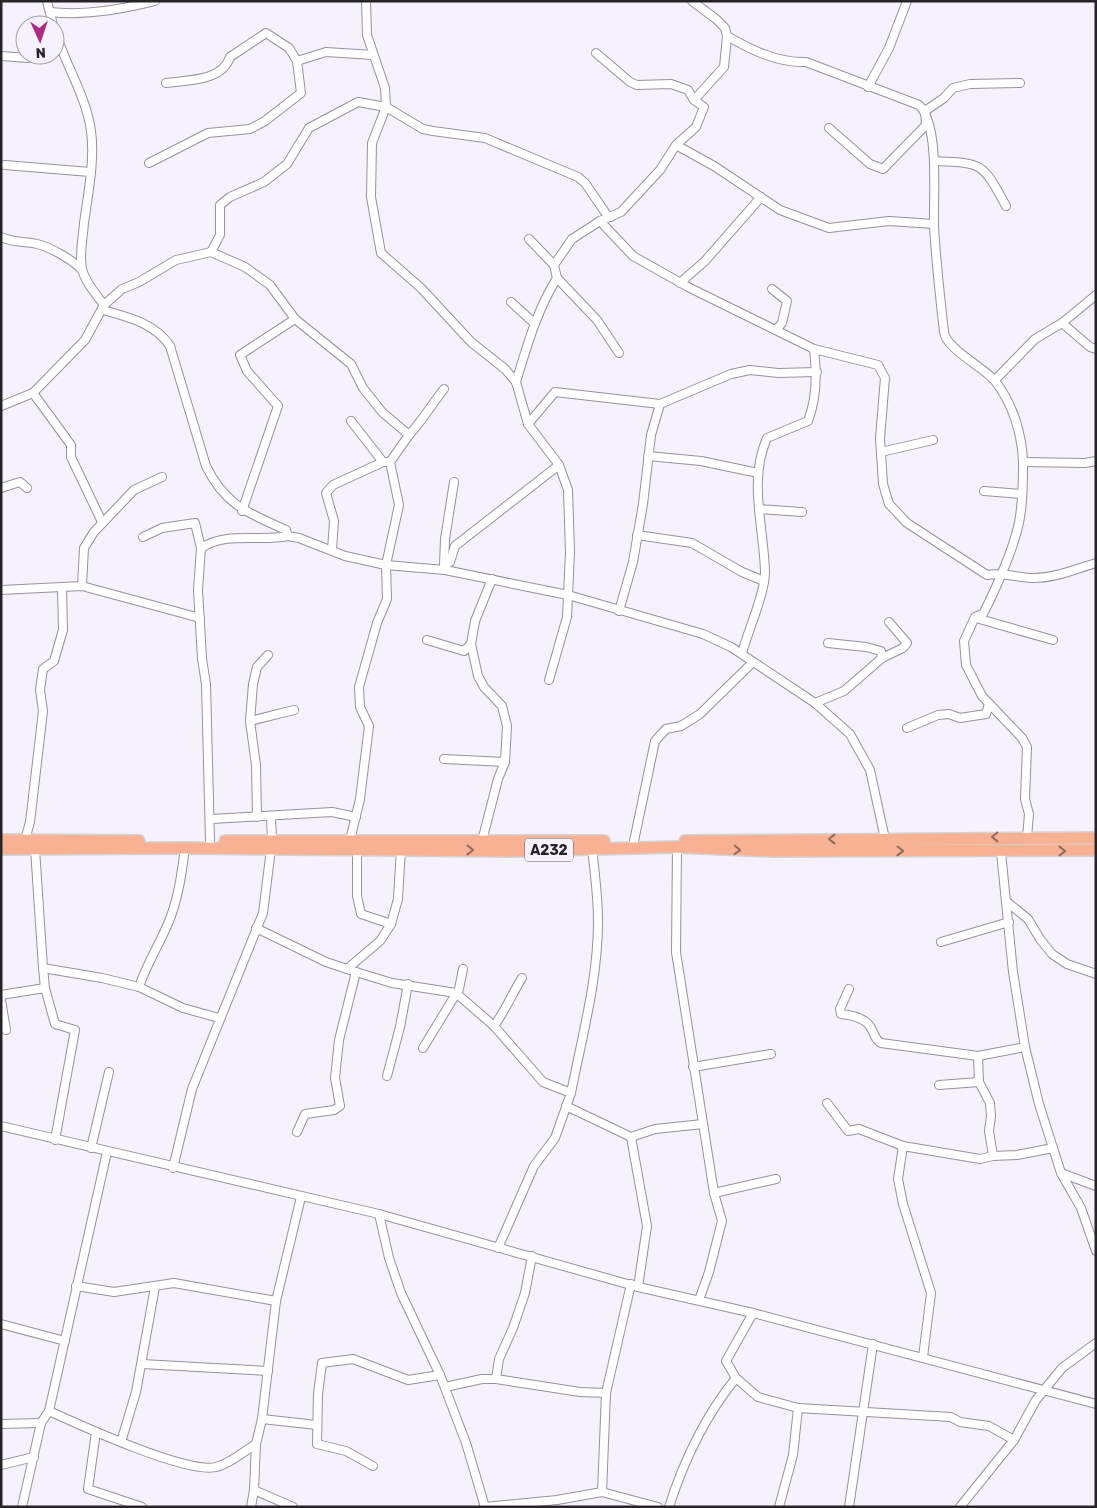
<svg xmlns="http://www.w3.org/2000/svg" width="1097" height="1508" font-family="Rubik,sans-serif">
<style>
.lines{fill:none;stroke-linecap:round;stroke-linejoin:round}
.minor-casing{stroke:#96919e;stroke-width:10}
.highway-casing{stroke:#d4d3d4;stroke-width:14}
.minor{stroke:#fff;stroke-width:8}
.highway{stroke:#f8b192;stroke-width:11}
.oneway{stroke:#8f6a5e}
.labels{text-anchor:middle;stroke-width:4;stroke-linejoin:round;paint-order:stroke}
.shield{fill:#f5f2fd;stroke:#646269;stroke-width:1}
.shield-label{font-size:14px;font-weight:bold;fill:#262429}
</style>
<rect width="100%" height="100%" fill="#f5f2fd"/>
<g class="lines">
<defs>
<g id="minor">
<polyline points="47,1 53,25"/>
<polyline points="366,1 367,35 385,88 386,107 372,143 371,197 381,253 421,288 471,342 505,369 516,382 528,424 559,465 568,490 570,552 567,617 549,680"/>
<path d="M 50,12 C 85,16 120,10 155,1"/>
<path d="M 727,36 C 751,50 778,63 806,62 L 919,105 C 940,126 933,196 934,226 C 936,261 940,297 944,332 C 946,349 985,368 995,381 C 1013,404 1022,434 1023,462 C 1023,482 1023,507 1018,527 C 1012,552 995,591 983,614 L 975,617 L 964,641 L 966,665 L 982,696 L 1022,738 L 1027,747 L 1025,799 L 1029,814 L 1027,837"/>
<polyline points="596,53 630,82 637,85 671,84 688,90 694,100"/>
<polyline points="1,56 28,58 40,55"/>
<path d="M 166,83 C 186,80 222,82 230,57 L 266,33 L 289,48 L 297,61"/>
<polyline points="868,87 889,48 907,1"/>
<polyline points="829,128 870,164 883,169 926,125 925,111 944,98 953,88 970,84 1020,83"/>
<polyline points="676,145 714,166 780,210 829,228 889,221 934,224"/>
<path d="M 934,161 C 983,163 982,162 1006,206"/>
<polyline points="149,163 208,133 250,129 265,121 301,93 297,61 326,52 373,55"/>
<polyline points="5,165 90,172"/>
<path d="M 600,221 L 633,256 L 688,287 L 814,349 L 878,365 L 885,378 L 880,438 L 883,484 L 889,504 L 907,523 L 987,575 C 1004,572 1018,578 1034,578 C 1056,578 1075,569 1096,563"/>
<path d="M 1,237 C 14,243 24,241 37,244 C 50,247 73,260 82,270"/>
<polyline points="529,239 554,265"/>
<polyline points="211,252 220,235 220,205 230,197 264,182 287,164 309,128 358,102 386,107 423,129 433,131 485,138 578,177 585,183 607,215 611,217"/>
<polyline points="557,278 597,320 619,353"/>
<polyline points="680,283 705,261 761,197"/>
<polyline points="772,289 787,301 782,323 776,330"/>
<polyline points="511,302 534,323"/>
<polyline points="104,305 122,289 139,282 176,260 211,252 245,267 270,285 295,319 351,364 363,388 382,412 409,435 390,462 399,505 386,565 387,599 377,623 359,687 360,707 369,726 360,799 350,840"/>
<path d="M 103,310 C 128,317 155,323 170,346 L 206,466 C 225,505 248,513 286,530 L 288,536 L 299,538 L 345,556 L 386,565 L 445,570 L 568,595 L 703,634 L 731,647 L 815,703 L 850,734 L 870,770 L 885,839"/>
<polyline points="1062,323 1090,347 1096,349"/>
<polyline points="995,380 1035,339 1062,323 1096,295"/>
<path d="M 516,382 C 527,346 537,310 557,278 L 554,265 L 572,239 L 600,221 L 621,212 L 660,170 L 676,145 L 696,127 L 704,107 L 694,100 L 724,67 L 727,36 L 725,28 L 716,19 L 692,1"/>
<polyline points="33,393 71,445 71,457 102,522"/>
<path d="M 1,406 L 33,393 L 85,340 L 104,305 C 96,294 85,282 82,269 C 79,254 83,238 84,223 C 88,194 95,160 91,131 C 86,95 65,65 55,30"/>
<polyline points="351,421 383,462 388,462"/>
<polyline points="528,424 555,392 660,404 731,374 750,370 778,373 817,372"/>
<path d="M 409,435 C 422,421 432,404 444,389"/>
<polyline points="881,452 933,440"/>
<polyline points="648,456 701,461 758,473"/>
<polyline points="1023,462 1085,463 1096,461"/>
<polyline points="1,488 20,482 27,488"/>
<polyline points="984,491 1021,494"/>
<polyline points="759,509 802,512"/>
<polyline points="242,511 278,406 247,371 240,355 295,319"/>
<polyline points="637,535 692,543 742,572 764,581"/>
<polyline points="143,537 162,528 195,523 201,548"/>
<polyline points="332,550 334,521 326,493 333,485 383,462"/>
<polyline points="444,566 445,539 454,482"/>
<polyline points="445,570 444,566 450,562 455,546 559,465"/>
<polyline points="82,586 84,548 94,532 134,490 162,477"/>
<polyline points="1,590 82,586 200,618"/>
<polyline points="619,611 633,562 643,504 651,435 660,404"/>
<polyline points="976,618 1053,640"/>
<polyline points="427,640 464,651 471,644"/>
<path d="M 742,653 C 748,631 765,593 765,572 C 764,527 748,481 767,438 L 808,421 C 817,398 817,373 814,349"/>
<polyline points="882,658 903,648 907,643 889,622"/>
<polyline points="815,703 844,691 882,658 881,651 866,647 828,643"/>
<polyline points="250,721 294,710"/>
<polyline points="907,728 938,715 949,714 960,718 986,714 989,704"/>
<polyline points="444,759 505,762"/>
<polyline points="257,817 256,765 250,721 253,684 257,667 268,655"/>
<polyline points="271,817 272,840"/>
<polyline points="211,819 332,812 356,817"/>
<polyline points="25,840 30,822 43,711 40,690 43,669 54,661 63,630 62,588"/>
<path d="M 210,841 L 206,684 L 202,659 L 198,590 L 201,548 C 228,531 258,542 288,536"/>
<polyline points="482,841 498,779 505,762 507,726 502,706 484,687 478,676 471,644 475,621 492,579"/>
<polyline points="634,841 655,741 666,729 681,726 700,714 752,663"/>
<polyline points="677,847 676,952 714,1193 722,1221 709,1272 699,1300"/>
<path d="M 185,848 C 182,871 179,894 171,916 C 162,941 147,962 139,987 L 183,1008 L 219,1018"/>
<polyline points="35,849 43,968 102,978 139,987"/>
<polyline points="357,850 357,896 361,914 391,924 398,899 401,849"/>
<polyline points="1001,852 1013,972 1025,1047 1039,1104 1061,1173 1081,1208 1096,1251"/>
<polyline points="1007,902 1028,919 1040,939 1052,954 1067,964 1096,974"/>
<path d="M 256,928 L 326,962 L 356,972 L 392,983 L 456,993 L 494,1026 L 543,1082 L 571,1093 C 582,1037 598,979 598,922 C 598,897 595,873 592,849"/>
<polyline points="941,942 1009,922"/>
<polyline points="43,968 45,988 55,1024 75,1030 55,1140"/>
<polyline points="347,969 380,941 391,924"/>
<path d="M 849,989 L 840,1009 L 841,1014 C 852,1015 867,1018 872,1030 C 875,1035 875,1040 881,1043 L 978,1056 L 1025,1047"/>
<polyline points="1,995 45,988"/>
<polyline points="1,1000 6,1030"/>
<path d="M 494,1026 C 505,1011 512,994 522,978"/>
<polyline points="423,1048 459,989 463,969"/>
<polyline points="978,1056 979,1082 990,1103 991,1116 989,1131 993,1156 1017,1155 1053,1148"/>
<polyline points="693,1067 771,1054"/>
<polyline points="387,1076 400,1027 408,984"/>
<polyline points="939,1085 979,1082"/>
<polyline points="827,1103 848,1131 859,1129 903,1146 980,1159 993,1156"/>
<polyline points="566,1106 631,1137 655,1129 703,1124"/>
<polyline points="1,1126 379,1214 638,1287 753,1313 1096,1404"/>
<polyline points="297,1132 305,1114 334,1110 340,1106 335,1078 339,1040 356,972"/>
<polyline points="631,1137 647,1226 638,1287"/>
<polyline points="903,1146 898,1179 903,1204 931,1293 923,1357"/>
<polyline points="91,1148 109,1072"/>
<polyline points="173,1168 192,1089 263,913 271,849"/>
<polyline points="1061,1173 1096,1186"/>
<polyline points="714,1193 776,1179"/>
<polyline points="379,1214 389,1258 401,1293 440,1375 466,1443 485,1507"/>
<polyline points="498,1248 534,1166 555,1138 571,1093"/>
<polyline points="76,1286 114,1292 174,1283 276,1301"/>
<polyline points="753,1313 726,1361 736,1378 758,1397 798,1408 951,1417 960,1422 989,1426 1014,1440"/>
<polyline points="1,1324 65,1341"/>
<polyline points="142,1364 268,1371"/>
<polyline points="496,1379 499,1359 513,1328 525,1293 532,1256"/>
<polyline points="445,1387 482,1379 496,1379 580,1392 606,1393"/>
<path d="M 49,1411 C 80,1425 186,1474 216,1467 C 230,1464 244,1451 256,1444"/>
<polyline points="262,1419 317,1425"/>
<polyline points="1,1424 41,1423"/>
<polyline points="96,1432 88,1489 142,1507"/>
<polyline points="121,1442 136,1392 155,1287"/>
<polyline points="1,1465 34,1457"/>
<polyline points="373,1466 346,1451 317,1444 318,1394 322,1363 353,1359 408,1380 440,1375"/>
<polyline points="254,1490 293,1507"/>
<polyline points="602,1492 606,1393 631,1284"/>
<polyline points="22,1507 41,1423 49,1411 107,1152"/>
<polyline points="251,1507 254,1490 256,1444 262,1419 276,1301 301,1197"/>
<polyline points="484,1507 557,1500 602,1492 658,1507"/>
<path d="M 669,1507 C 684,1460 705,1416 736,1378"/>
<polyline points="779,1507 793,1455 798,1408"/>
<polyline points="849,1507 873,1344"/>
<polyline points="960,1507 1014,1440 1036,1400 1062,1368 1096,1343"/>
</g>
<g id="highway">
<polyline points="1,840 139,841"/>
<polyline points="225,841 604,841"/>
<polyline points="685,841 1096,838"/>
<polyline points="1,849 185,848 511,851 677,847 773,851 1096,850"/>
</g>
</defs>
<use href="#minor" class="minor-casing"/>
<use href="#highway" class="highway-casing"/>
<use href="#minor" class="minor"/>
<use href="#highway" class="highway"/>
</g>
<defs><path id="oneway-chevron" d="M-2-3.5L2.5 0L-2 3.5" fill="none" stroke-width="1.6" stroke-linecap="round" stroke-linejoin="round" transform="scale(1.25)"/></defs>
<g class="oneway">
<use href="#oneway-chevron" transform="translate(995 837) rotate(179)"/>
<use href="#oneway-chevron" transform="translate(832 839) rotate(180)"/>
<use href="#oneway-chevron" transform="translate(470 850) rotate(1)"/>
<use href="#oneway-chevron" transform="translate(737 850) rotate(2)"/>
<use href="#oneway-chevron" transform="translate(900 851) rotate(1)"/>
<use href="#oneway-chevron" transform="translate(1062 851) rotate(-1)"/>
</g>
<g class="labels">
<rect class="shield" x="525" y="838.5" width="48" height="23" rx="4"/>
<g class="shield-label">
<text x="549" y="855">A232</text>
</g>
</g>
<rect width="1097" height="1508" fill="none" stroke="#262429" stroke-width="5"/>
<g transform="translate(40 40) rotate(177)"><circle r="24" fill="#f5f2fd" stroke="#a2a0a8"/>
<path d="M0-4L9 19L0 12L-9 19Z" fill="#a92e82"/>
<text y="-8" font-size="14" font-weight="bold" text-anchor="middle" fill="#262429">N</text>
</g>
</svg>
